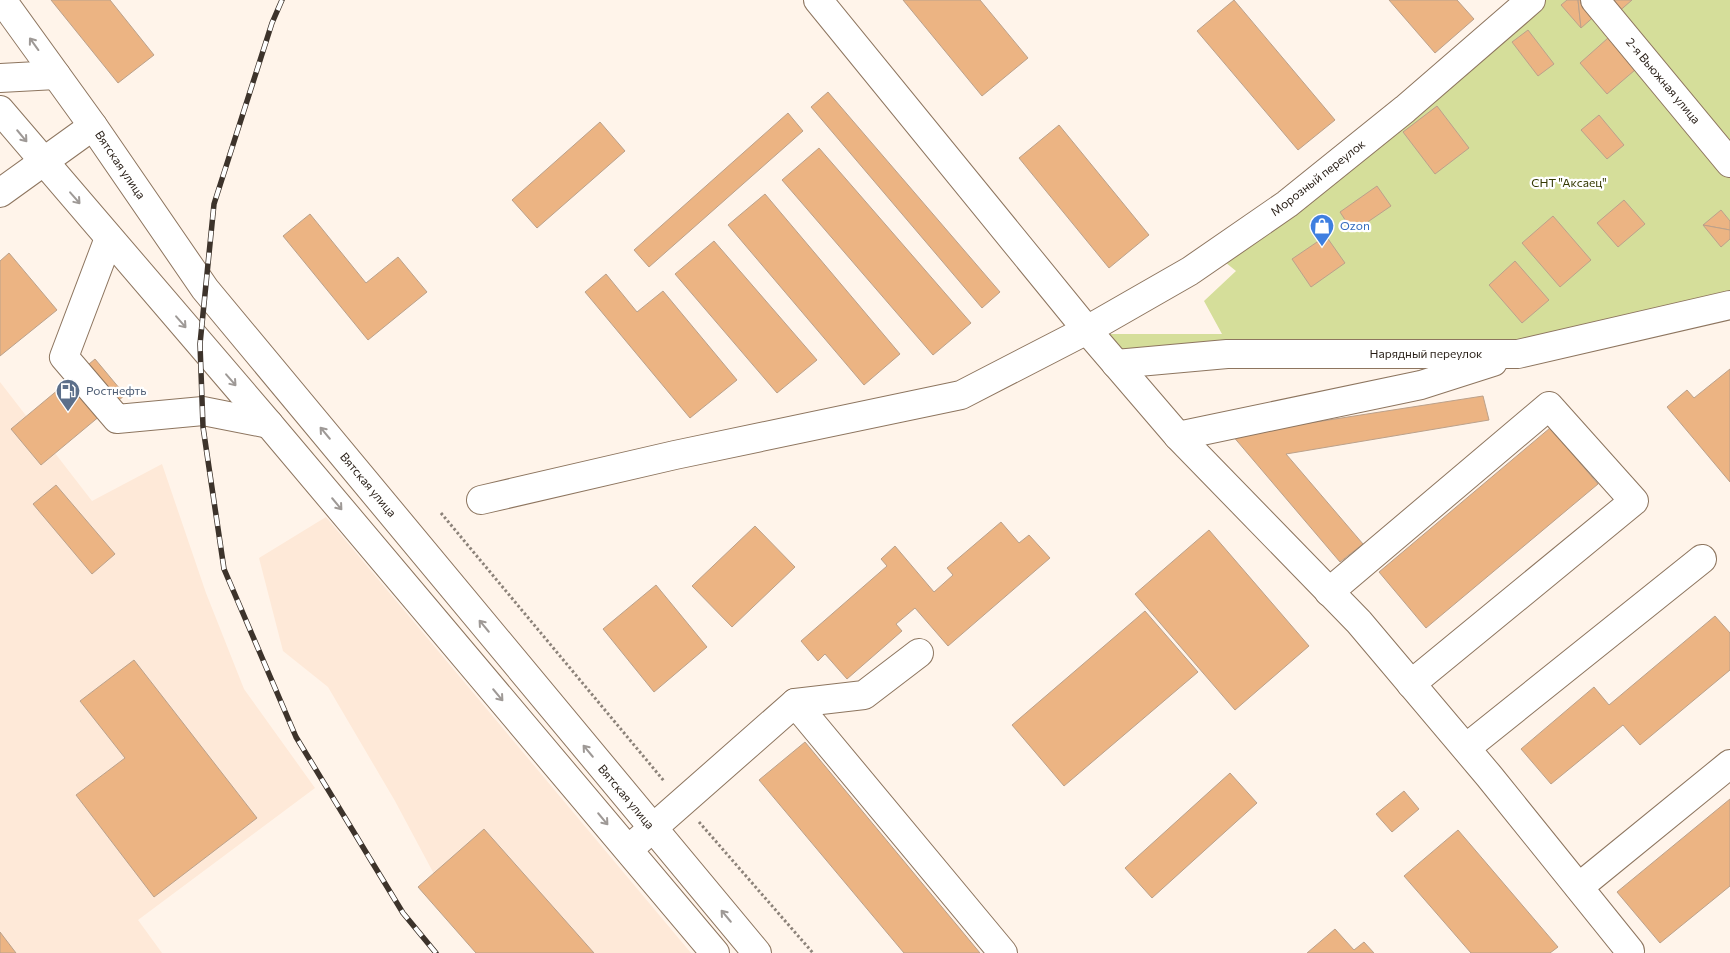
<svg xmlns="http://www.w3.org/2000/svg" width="1730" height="953" font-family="Commissioner,sans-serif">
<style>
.built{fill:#fee9d8}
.green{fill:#d5de9a}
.building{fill:#ecb483;stroke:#bba18b}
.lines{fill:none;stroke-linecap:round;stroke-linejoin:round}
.minor-casing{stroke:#8d755f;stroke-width:30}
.major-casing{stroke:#8d755f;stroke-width:30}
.path{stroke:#8c8279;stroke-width:3;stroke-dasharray:2.5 2.5;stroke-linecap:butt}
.minor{stroke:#fff;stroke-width:28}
.major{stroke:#fff;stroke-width:28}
.rail-casing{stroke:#3d332b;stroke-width:5.5}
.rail{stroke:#fff;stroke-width:4;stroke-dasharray:11;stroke-linecap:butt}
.oneway{stroke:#9e9996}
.labels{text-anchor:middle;stroke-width:4.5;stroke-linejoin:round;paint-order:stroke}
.street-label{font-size:12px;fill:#271d15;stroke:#fff}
.park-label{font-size:12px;fill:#343902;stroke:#fff}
.shop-label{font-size:12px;fill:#366cbe;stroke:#fff;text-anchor:start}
.service-label{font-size:12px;fill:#4e5e75;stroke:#fff;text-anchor:start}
</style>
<rect width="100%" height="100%" fill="#fff4ea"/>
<g class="built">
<polygon points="0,382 92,501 162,464 206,593 244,689 315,788 138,920 162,953 0,953"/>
<polygon points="326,517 691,953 501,953 442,889 395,801 328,687 283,651 259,558"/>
</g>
<polygon class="green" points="1542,0 1730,0 1730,313 1618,341 1119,358 1102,334 1222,334 1204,301 1236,271 1220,258"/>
<g class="building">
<polygon points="51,0 110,0 154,55 118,83"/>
<polygon points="903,0 980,0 1028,58 982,96"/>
<polygon points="1234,0 1335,120 1298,150 1197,31"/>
<polygon points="1389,0 1457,0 1474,19 1435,53"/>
<polygon points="1567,0 1578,0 1581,28 1561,5"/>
<polygon points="1578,0 1584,0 1597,14 1581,28"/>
<polygon points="1604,0 1632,0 1616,14"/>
<polygon points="1528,30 1554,64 1538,76 1512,42"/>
<polygon points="1608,38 1635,70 1607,94 1580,63"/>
<polygon points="828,92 1000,292 982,308 811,107"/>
<polygon points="1437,106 1469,148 1435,174 1403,132"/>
<polygon points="788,113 803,131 649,267 634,250"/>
<polygon points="1599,115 1624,145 1607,159 1581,130"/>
<polygon points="600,122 625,151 537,228 512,200"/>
<polygon points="1059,125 1149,235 1109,268 1019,158"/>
<polygon points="819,148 971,323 933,355 782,180"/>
<polygon points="1377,186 1391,206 1353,232 1340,212"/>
<polygon points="765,194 900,354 864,385 728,225"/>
<polygon points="1624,200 1645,224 1618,247 1597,223"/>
<polygon points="1721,210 1730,221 1730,230 1703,225"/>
<polygon points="310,214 366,283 398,257 427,292 368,340 283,236"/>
<polygon points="1553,216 1591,260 1560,287 1522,243"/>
<polygon points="1703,225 1730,230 1730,239 1721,247"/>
<polygon points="1326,236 1345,263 1311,287 1292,259"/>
<polygon points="714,241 817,360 777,393 675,274"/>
<polygon points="9,253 57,310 0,356 0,261"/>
<polygon points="1515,261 1549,300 1522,323 1489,285"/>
<polygon points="606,274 637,312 663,291 737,380 690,418 585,292"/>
<polygon points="95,359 125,395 41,465 11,429"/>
<polygon points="1730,369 1730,482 1667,407 1687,390 1694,398"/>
<polygon points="1483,396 1489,420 1286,454 1363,544 1340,562 1232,435"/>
<polygon points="1550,428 1598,484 1426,628 1379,572"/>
<polygon points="56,485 115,554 92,574 33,504"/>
<polygon points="1001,522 1019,543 1029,535 1050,558 948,646 915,608 896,624 902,631 847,679 825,654 818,661 801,641 887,566 881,559 895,546 934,592 953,575 947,568"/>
<polygon points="755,526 795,567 732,627 692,586"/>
<polygon points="1209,530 1309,646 1235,710 1135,594"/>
<polygon points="656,585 707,647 654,692 603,629"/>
<polygon points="1145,611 1198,672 1064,786 1012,725"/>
<polygon points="1715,616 1730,633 1730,670 1640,745 1623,725 1551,784 1521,749 1594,687 1609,705"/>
<polygon points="134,660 257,818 154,897 76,795 125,758 80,701"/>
<polygon points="805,742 980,953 904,953 759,780"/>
<polygon points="1230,773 1257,803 1152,898 1125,868"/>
<polygon points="1404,791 1419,809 1392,832 1376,814"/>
<polygon points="1730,799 1730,886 1660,943 1617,892"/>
<polygon points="484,829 594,953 476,953 418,887"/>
<polygon points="1458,830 1558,947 1550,953 1471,953 1404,876"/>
<polygon points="1335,929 1354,950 1364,942 1374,953 1307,953"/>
<polygon points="0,932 16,953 0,953"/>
</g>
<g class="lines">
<defs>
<g id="minor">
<polyline points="818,0 1087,330 1178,436 1359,622 1489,776 1630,951"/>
<polyline points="1595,0 1730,163"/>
<polyline points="109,238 64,357 117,419 203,411 269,424"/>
<polyline points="1116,364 1227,354 1518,354 1730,305"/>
<polyline points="1178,436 1421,385 1493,362"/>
<polyline points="481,500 675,455 961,395 1087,330 1190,271 1287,204 1405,109 1531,0"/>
<polyline points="1329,592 1549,406 1634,501 1411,684"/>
<polyline points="795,703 864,695 919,653"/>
<polyline points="1466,748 1702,559"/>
<polyline points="629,849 795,703 1003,953"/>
<polyline points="1579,887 1730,764"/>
</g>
<g id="major">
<polyline points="2,0 93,126 205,289 757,953"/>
<polyline points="0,78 56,75"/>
<polyline points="0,110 269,424 715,953"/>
<polyline points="0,193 93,126"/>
</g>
</defs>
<use href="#minor" class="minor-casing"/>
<use href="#major" class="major-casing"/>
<g class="path">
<polyline points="441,513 664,781"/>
<polyline points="699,822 813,953"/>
</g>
<use href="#minor" class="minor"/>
<use href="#major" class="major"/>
<defs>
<polyline id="rail" points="282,0 272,23 214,204 200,344 203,427 224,569 296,737 403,913 436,953"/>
</defs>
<use href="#rail" class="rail-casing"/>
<use href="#rail" class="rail"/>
</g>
<defs><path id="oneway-shaft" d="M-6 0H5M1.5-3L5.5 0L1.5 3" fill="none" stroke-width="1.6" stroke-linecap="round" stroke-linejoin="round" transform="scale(1.25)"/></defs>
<g class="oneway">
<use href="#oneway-shaft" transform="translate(34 44) rotate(-126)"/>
<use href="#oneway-shaft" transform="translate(22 136) rotate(50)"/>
<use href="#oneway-shaft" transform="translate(75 198) rotate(49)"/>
<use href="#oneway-shaft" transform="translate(181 322) rotate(49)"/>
<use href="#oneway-shaft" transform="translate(231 380) rotate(49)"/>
<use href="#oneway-shaft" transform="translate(325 433) rotate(-130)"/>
<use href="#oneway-shaft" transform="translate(337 504) rotate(50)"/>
<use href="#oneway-shaft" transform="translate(484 626) rotate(-130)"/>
<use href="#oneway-shaft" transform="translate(498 695) rotate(50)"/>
<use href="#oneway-shaft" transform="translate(588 751) rotate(-130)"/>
<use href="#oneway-shaft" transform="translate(603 819) rotate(50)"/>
<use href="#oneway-shaft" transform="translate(726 916) rotate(-130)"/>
</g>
<defs>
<symbol id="shop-pin" viewBox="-11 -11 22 30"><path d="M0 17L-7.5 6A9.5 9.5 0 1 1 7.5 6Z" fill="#3f7fe0" stroke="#fff"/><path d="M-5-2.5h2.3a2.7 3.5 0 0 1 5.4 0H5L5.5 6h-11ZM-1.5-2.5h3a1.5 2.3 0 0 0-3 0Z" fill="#fff"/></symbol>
<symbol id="fuel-pin" viewBox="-11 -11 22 30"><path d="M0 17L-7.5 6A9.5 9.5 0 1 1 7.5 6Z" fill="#5c6f8a" stroke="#fff"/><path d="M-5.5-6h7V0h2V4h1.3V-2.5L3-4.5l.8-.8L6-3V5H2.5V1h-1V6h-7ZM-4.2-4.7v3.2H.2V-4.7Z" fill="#fff"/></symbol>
</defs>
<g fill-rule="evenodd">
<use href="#shop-pin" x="1308" y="212" width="28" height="38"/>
<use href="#fuel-pin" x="54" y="377" width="28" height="38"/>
</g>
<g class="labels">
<g class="street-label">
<text transform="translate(1663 81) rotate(50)" y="4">2-я Вьюжная улица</text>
<text transform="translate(120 165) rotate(56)" y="4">Вятская улица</text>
<text transform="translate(1318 178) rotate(-38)" y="4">Морозный переулок</text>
<text x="1426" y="358">Нарядный переулок</text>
<text transform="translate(368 485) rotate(50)" y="4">Вятская улица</text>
<text transform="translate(626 797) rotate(50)" y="4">Вятская улица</text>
</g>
<g class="park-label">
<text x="1569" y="187">СНТ "Аксаец"</text>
</g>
<g class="shop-label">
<text x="1340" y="230">Ozon</text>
</g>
<g class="service-label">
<text x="86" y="395">Ростнефть</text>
</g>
</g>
</svg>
